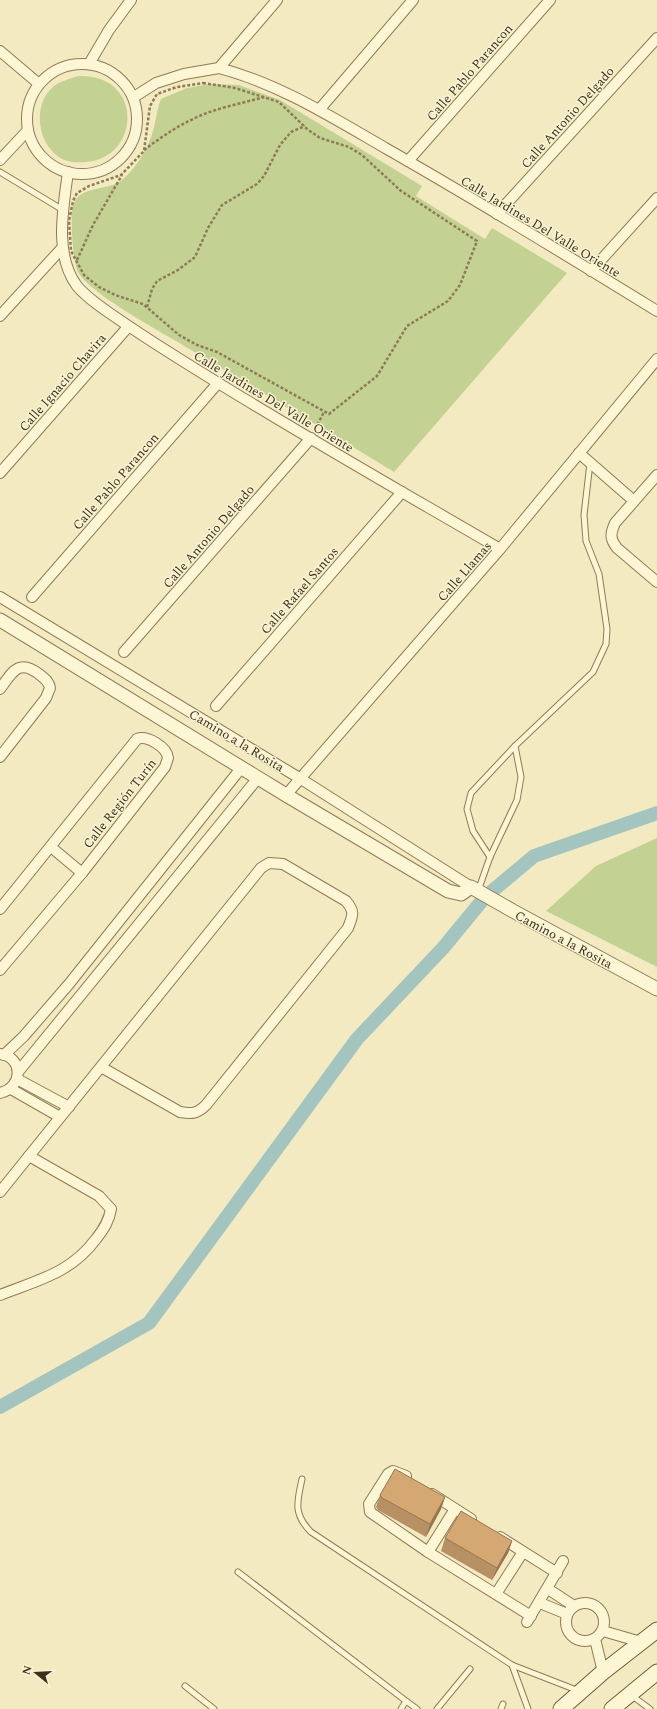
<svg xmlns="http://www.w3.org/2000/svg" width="657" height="1709" font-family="Spectral,serif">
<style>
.green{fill:#c3d293}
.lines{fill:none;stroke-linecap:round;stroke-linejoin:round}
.canal{stroke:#a4c5bf;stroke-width:14}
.service-casing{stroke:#8f7b56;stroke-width:7}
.minor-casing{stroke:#8f7b56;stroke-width:12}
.tertiary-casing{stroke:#8f7b56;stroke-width:15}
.secondary-casing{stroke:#705c39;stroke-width:17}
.path{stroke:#8f7b56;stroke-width:2.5;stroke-dasharray:3 2;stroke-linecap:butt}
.service{stroke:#fcf6d5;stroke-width:5}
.minor{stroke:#fcf6d5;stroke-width:10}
.tertiary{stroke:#fcf6d5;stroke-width:13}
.secondary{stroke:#fcf6d5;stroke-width:15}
.wall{fill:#b79063}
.shaded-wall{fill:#957650}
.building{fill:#d5a873;stroke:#957650}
.labels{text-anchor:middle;stroke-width:3;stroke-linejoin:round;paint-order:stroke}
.street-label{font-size:13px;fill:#3d301c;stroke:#f9f3d2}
</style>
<rect width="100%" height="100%" fill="#f3eac1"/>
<g class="green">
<path d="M 79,76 C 144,74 141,158 86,162 C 73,163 64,162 55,154 C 36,137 34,102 54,86 C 61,81 71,78 79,76 Z"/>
<path d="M 210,84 L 239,85 L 280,100 L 422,186 L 416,196 L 485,239 L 492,228 L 567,273 L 394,472 C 322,428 249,385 176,341 C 154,328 90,293 78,272 C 73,263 69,213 74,203 C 83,184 109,192 123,179 C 137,167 148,148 153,131 C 156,120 157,109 161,99 L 187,88 Z"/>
<polygon points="657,838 657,967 546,911 596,866"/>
</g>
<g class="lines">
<polyline class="canal" points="0,1407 149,1323 357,1039 443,948 485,897 534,856 657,813"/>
<defs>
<g id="service">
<polyline points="0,172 63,210"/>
<polyline points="490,857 473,831 467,809 471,793 515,746"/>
<polyline points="478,891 490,857 517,800 521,777 515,746 593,672 606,644 607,629 599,574 586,541 584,515 590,463"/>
<path d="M 302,1479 C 297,1502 293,1514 311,1532 L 512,1665 L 579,1691"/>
<polyline points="238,1572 406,1701"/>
<polyline points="512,1665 528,1709"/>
<polyline points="185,1686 214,1709"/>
<polyline points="631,1695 650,1709"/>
<polyline points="401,1709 406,1701 417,1709"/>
<polyline points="437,1709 470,1669"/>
<polyline points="501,1709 503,1704"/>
</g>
<g id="minor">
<polyline points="0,51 39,84"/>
<circle cx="82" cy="119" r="55"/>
<polyline points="89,64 109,30 131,0"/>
<path d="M 219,68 C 280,84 333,118 387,149 C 478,201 568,256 657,311"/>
<polyline points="134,97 156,83 184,74 219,68 277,0"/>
<polyline points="319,110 413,0"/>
<polyline points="0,160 28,130"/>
<polyline points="408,161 550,0"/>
<path d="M 68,172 C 63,209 54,255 77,286 C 86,297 97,304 108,312 C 131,328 154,343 178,358 C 284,425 392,486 500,549"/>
<polyline points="497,214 657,38"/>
<polyline points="591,271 657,198"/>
<polyline points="0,316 62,248"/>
<polyline points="579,453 634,501"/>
<polyline points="0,473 128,327"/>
<path d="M 657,475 L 615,523 C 610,534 610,539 617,548 L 657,582"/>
<polyline points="0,597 301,779 471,887"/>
<polyline points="32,597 218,383"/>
<polyline points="124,652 311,438"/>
<path d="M 0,689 C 12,673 18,658 39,674 C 44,678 49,681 50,688 L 46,698 L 0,757"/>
<polyline points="216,706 402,492"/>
<polyline points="286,795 500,549 657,359"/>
<polyline points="51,847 82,873"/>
<path d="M 0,909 L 137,739 C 147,735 167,747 168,758 L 165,767 L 82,873 L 0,970"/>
<path d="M 0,1054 C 24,1057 23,1088 0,1093"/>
<polyline points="4,1055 24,1036 69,984 242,767"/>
<polyline points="18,1072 258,778"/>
<polyline points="17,1079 69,1107"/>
<polyline points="11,1089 60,1117"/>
<path d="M 0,1192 L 261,868 L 269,863 L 283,864 L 346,901 C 355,912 353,915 348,928 L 206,1105 C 197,1114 192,1114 180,1112 L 101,1067"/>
<path d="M 0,1295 C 38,1280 71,1273 96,1239 C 104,1229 109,1221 111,1209 L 99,1196 L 29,1156"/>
<polyline points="406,1476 393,1471 388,1474 369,1504 370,1512 428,1552 531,1616"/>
<polyline points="432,1494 471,1519"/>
<polyline points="500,1537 557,1573"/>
<polyline points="428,1552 455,1509"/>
<polyline points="548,1589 574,1606"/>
<polyline points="496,1594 523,1552"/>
<circle cx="585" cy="1622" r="19"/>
<polyline points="540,1603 567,1614"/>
<polyline points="527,1622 563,1561"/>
<polyline points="603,1631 641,1642"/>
<polyline points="595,1639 603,1672"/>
</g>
<polyline id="tertiary" points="0,620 286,795 448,891 461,894 471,887 513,911 657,989"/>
<g id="secondary">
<polyline points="561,1709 603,1672 657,1630"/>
<polyline points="612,1709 657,1672"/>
</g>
</defs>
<use href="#service" class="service-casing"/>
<use href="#minor" class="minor-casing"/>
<use href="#tertiary" class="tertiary-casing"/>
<use href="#secondary" class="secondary-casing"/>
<g class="path">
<polygon points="203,83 235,88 279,102 307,129 320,138 349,147 362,155 401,191 477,241 460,285 448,301 407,326 377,376 329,414 217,352 197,345 179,335 143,304 115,295 99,287 84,275 71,251 69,221 73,201 77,193 89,186 121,175 144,151 150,106 157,94 177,87"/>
<path d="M 144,150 C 159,139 174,128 191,120 C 214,108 240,104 264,97"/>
<polyline points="77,260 93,225 122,175"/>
<polyline points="147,307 152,289 157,281 178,270 195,257 208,228 222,205 257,184 264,176 280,145 291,132 305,126"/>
<polyline points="315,429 324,412"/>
</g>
<use href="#service" class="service"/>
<use href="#minor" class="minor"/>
<use href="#tertiary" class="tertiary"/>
<use href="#secondary" class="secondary"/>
</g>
<g class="wall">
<polygon points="380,1495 445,1497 441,1509 426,1537 378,1510 376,1507"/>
<polygon points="445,1538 512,1541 508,1553 492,1580 441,1551"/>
</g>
<g class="shaded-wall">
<polygon points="445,1497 441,1509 426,1537 430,1524"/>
<polygon points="512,1541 508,1553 492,1580 497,1568"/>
</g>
<g class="building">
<polygon points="395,1469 445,1497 430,1524 382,1498 380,1495"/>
<polygon points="461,1511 512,1541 497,1568 445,1538"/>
</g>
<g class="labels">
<g class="street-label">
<text transform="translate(469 72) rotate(-49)" y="5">Calle Pablo Parancon</text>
<text transform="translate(567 117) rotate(-48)" y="5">Calle Antonio Delgado</text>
<text transform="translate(541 226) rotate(31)" y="5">Calle Jardines Del Valle Oriente</text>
<text transform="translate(62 382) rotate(-49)" y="5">Calle Ignacio Chavira</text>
<text transform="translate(274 401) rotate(31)" y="5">Calle Jardines Del Valle Oriente</text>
<text transform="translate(115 481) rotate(-49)" y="5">Calle Pablo Parancon</text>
<text transform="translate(208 536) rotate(-49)" y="5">Calle Antonio Delgado</text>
<text transform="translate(464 571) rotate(-49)" y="5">Calle Llamas</text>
<text transform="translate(299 590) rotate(-49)" y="5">Calle Rafael Santos</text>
<text transform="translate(237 740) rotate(31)" y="5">Camino a la Rosita</text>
<text transform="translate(119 803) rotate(-52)" y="5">Calle Región Turín</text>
<text transform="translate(564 939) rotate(28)" y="5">Camino a la Rosita</text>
</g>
</g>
<g transform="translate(36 1673) rotate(288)" stroke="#f9f3d2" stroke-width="3" paint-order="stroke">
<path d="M0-3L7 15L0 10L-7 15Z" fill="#3d301c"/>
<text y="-6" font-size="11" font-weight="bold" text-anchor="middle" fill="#3d301c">N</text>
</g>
</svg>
